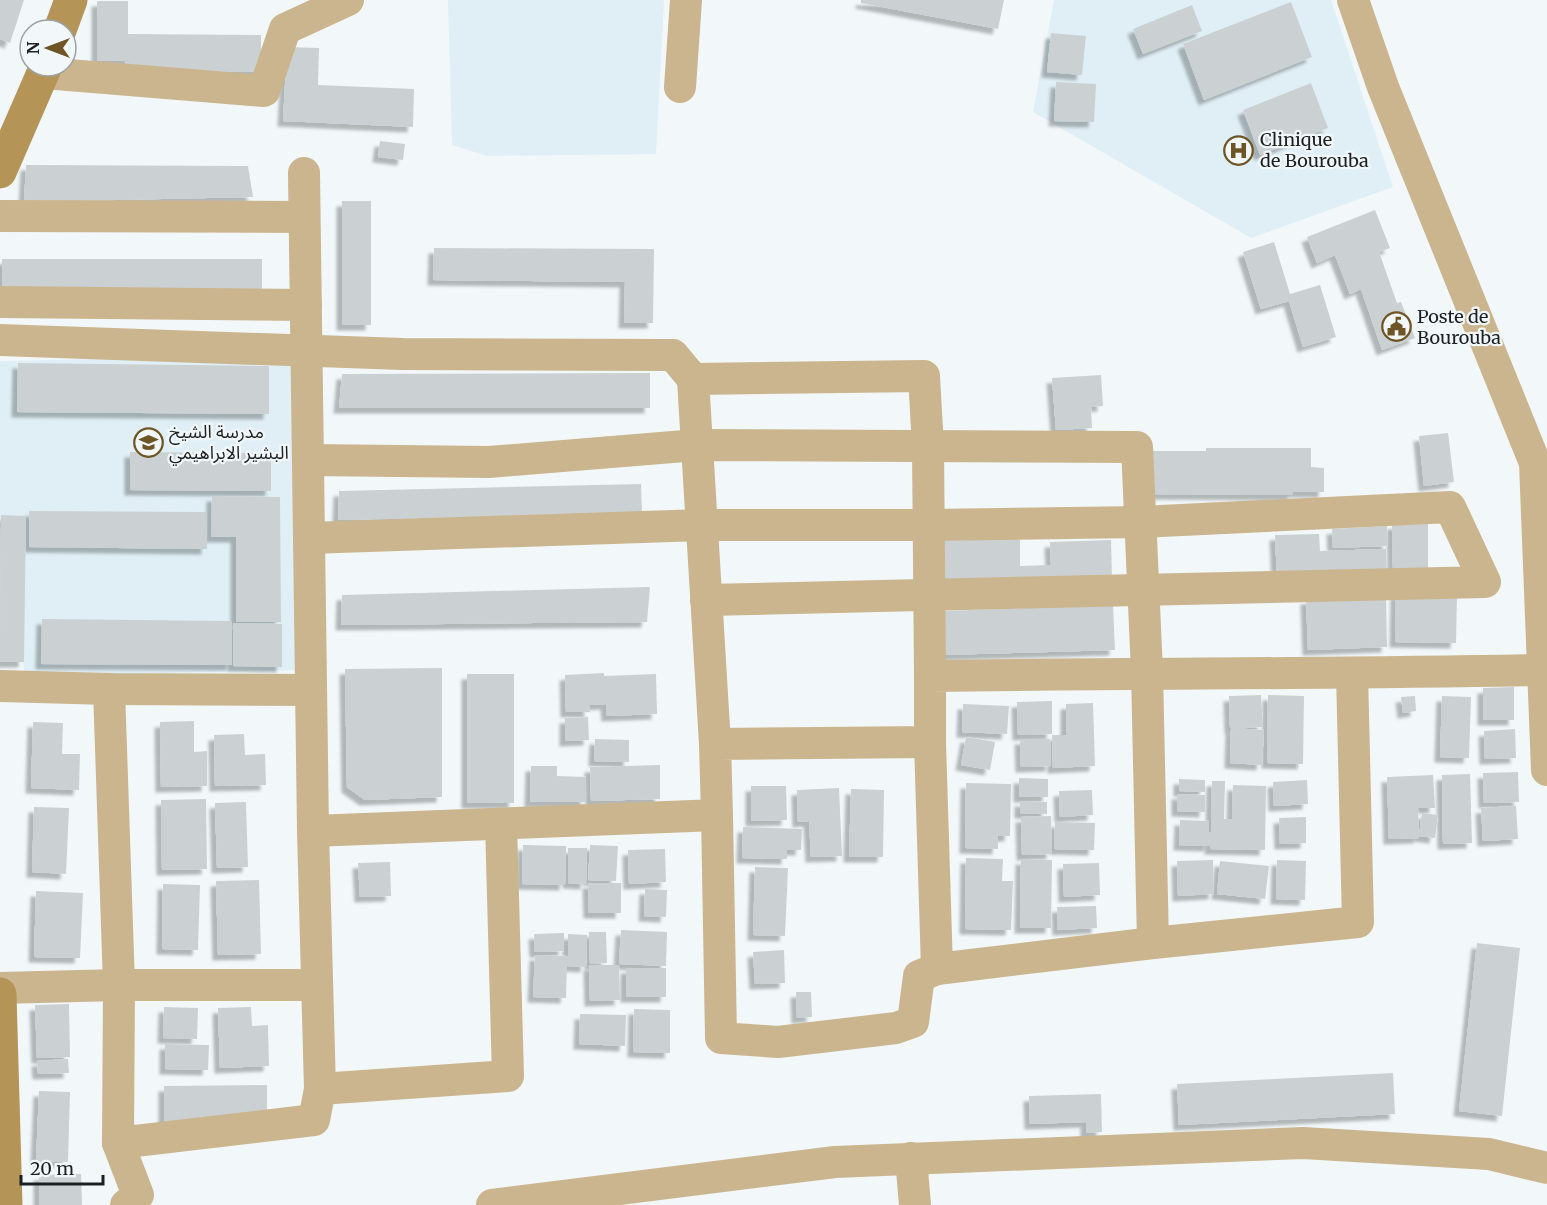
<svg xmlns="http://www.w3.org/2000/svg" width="1547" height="1205" font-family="Merriweather,'Noto Sans Arabic',serif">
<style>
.built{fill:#e0eff5}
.building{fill:#cbd1d3;filter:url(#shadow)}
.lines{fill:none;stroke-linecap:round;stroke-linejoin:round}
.street{stroke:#cbb58e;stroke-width:32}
.secondary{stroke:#b59458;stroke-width:33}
.labels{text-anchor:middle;stroke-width:4.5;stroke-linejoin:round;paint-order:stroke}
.poi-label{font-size:18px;fill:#1d2020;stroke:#f2f8fa;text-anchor:start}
</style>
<defs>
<filter id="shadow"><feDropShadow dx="-5.5" dy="5.5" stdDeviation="1.5" flood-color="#0004"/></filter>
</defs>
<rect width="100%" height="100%" fill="#f2f8fa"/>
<g class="built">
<polygon points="448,0 664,0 656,154 487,156 452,145"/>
<polygon points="1054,0 1331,0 1393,187 1251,238 1033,112"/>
<polygon points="293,355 299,670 25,676 0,523 0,361"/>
</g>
<g class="building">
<polygon points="0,0 24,0 10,43 0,39"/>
<polygon points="861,0 1004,0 998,29 861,3"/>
<polygon points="97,1 128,1 128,34 261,35 261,72 125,71 125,61 97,61"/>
<polygon points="1291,2 1312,57 1204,100 1183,44"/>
<polygon points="1192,5 1202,31 1143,54 1133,29"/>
<polygon points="1051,33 1086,36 1082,75 1047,72"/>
<polygon points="287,47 319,48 318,85 414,89 413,127 283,121"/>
<polygon points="1056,82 1096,84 1094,122 1054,121"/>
<polygon points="1311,83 1328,128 1260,155 1243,110"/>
<polygon points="380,141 405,144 403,160 378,157"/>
<polygon points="26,165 248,166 253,197 24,202"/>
<rect x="342" y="201" width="29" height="124"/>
<polygon points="1375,210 1390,248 1379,252 1397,303 1401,302 1415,338 1382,350 1361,289 1350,294 1335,255 1317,263 1307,237"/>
<polygon points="1274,242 1290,294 1320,285 1336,337 1303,347 1289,301 1261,309 1243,252"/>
<polygon points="434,248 654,249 653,323 624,323 625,282 433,280"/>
<rect x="2" y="259" width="260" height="31"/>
<polygon points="18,363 269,366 269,414 17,412"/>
<polygon points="650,373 650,408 339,408 342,374"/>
<polygon points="1101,375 1103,406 1091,407 1092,428 1056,430 1052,378"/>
<polygon points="1448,433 1454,482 1424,486 1419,436"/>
<polygon points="1206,448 1311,448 1311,467 1324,468 1324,492 1293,492 1293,495 1148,494 1149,451 1206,451"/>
<polygon points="130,452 271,453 271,491 130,490"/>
<polygon points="641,484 642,514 338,520 339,491"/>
<polygon points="212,496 280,497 281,622 236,622 236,537 211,537"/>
<polygon points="29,511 207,512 207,549 29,547"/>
<polygon points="1,515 26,516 24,662 0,662"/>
<polygon points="1392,524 1428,524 1428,571 1393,571"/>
<polygon points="1387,526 1388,546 1333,548 1332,529"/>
<polygon points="1020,533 1020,566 1051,565 1050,542 1111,540 1112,580 944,584 940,535"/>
<polygon points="1319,534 1320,551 1386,549 1387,574 1277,578 1275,535"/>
<polygon points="650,587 647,622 341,625 342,595"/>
<polygon points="1396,593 1457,595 1456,643 1395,642"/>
<polygon points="1386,597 1387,647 1308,650 1306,599"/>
<polygon points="1113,605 1115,650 943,655 941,611"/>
<polygon points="42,619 232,621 232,665 41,664"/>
<polygon points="233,623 282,624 282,667 233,666"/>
<polygon points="442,668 442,797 365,800 347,787 345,669"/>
<polygon points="604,673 604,676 656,674 657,714 607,716 606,704 589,705 590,712 566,712 565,675"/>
<rect x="467" y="674" width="47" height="129"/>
<polygon points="1514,687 1514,720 1483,720 1483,688"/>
<polygon points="1261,695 1263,727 1230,728 1229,696"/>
<polygon points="1268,695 1304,696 1303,764 1267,763"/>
<polygon points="1415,696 1416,711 1403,713 1401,697"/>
<polygon points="1442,696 1471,697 1469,758 1440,757"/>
<polygon points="1052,701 1052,734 1018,735 1017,702"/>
<polygon points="1093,703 1095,766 1053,768 1052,735 1066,735 1066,704"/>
<polygon points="963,704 1009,706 1007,734 962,732"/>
<polygon points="588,717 589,740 565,741 565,718"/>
<polygon points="194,721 194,752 207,751 207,786 161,787 160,722"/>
<polygon points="33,722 63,723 62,754 80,754 79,790 31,788"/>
<polygon points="1231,728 1264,730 1262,765 1230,763"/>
<polygon points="1515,729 1516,758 1485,759 1484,731"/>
<polygon points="244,734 245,755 265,754 266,785 215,786 214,735"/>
<polygon points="966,737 995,742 990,770 961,765"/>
<polygon points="595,739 629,740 629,762 594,761"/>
<polygon points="1020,739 1050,739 1051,766 1021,767"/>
<polygon points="660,765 660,799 591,801 590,767"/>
<polygon points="531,766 557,766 557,776 586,777 586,802 530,802"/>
<polygon points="1518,772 1519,802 1484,803 1483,773"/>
<polygon points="1470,774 1472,843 1443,844 1442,775"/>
<polygon points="1433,775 1435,808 1418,808 1419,838 1389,839 1387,777"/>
<polygon points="1019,778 1048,779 1048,797 1019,797"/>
<polygon points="1179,779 1205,780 1205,792 1179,791"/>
<polygon points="1307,780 1308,804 1274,806 1273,782"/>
<polygon points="1212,781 1225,781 1224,819 1232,819 1233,785 1266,786 1265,850 1210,849 1211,836 1209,846 1179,845 1180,820 1209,821 1209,832 1211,832"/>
<polygon points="966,783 1011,784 1010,836 998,836 998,849 965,848"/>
<polygon points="751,786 786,786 787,820 751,821"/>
<polygon points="839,788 842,856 811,857 809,821 798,822 797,790"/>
<polygon points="851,789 884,790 883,857 849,857"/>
<polygon points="1092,790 1093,815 1060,817 1059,791"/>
<polygon points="1177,794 1205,795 1205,812 1177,811"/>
<polygon points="206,799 207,869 162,870 161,800"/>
<polygon points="1020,801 1047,802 1047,814 1020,813"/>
<polygon points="246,802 248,867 217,868 215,803"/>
<polygon points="1516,806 1518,839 1483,841 1481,808"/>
<polygon points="34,807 69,808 66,874 32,872"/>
<polygon points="1422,813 1438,815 1435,838 1419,836"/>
<polygon points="1051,816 1052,854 1022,855 1021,817"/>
<polygon points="1306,817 1306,843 1280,844 1279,818"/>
<polygon points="1055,822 1095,823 1094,850 1054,849"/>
<polygon points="743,827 802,829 801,850 787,850 787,859 742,858"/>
<polygon points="523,845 566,846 565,885 522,884"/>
<polygon points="590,845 618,846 616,881 588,880"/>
<polygon points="568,848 587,848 586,884 568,883"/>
<polygon points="665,849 666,882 629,884 628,850"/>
<polygon points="966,858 1003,859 1002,881 1013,881 1011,930 965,929"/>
<polygon points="1021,859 1052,860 1051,928 1020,928"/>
<polygon points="1213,860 1214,894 1178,896 1177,861"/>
<polygon points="1277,860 1306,861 1305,900 1276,899"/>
<polygon points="1220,861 1269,866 1265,899 1217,894"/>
<polygon points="390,862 391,896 360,897 358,863"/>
<polygon points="1099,863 1100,895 1064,897 1063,864"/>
<polygon points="755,867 788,868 785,936 753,935"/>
<polygon points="259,880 261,954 218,955 216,881"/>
<polygon points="588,883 621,883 621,913 589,913"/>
<polygon points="163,884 200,885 198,950 162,949"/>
<polygon points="645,889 667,890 666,917 644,916"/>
<polygon points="36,891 83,893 80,958 34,957"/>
<polygon points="1096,906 1097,928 1058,930 1057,907"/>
<polygon points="621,930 667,932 666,966 619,964"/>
<polygon points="589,932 606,932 607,963 590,964"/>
<polygon points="564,933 564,951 535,952 534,934"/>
<polygon points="568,934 587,935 586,967 567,966 566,998 533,997 535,955 568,956"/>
<polygon points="1477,943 1520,948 1502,1116 1459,1111"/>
<polygon points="784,950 785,983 755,984 753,952"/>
<polygon points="589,965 619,965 620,1000 590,1001"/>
<rect x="626" y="968" width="40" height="29"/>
<polygon points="796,992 811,992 812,1017 797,1018"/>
<polygon points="69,1004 70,1057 37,1058 35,1005"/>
<polygon points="164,1007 198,1008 197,1039 163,1038"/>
<polygon points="251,1007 252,1026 268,1025 269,1066 220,1068 218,1008"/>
<polygon points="634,1009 670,1010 670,1053 633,1052"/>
<polygon points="580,1014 626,1015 625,1046 579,1044"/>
<polygon points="165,1044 209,1045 208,1070 165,1069"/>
<polygon points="68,1059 69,1073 38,1074 37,1061"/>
<polygon points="1393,1073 1395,1114 1179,1125 1177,1084"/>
<polygon points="267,1085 267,1123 164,1126 164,1086"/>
<polygon points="39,1091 70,1092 68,1162 36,1161"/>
<polygon points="1101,1094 1102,1132 1086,1133 1086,1122 1030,1124 1029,1096"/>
<polygon points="81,1174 82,1205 39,1205 39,1175"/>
</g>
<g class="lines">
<g class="street">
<polyline points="1353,0 1383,87 1535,463 1547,770"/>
<polyline points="44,73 264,91 285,29 348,0"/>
<polyline points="680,87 686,0"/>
<polyline points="304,173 313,831 320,1089"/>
<polyline points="0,216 304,217"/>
<polyline points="0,302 306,305"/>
<polyline points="0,340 403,354 673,355 693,379 924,376 928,447 930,676"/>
<polyline points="693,379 715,744"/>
<polyline points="309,460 489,462 697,445 1137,447 1147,672 1153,943"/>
<polyline points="309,538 702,525 929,525 1140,522 1450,507 1485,582 706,600"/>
<polyline points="0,686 109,689 311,690"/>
<polyline points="109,689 119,985 118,1143"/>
<polyline points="930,742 937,969"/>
<polyline points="717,815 721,1038 778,1042 896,1028 913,1022 919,976 937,969 1153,943 1358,922 1352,673"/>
<path d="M 313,831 L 717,815 L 715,744 L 930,742 L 930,676 C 1134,673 1338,674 1542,670"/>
<polyline points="0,988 119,985 317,985"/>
<polyline points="911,1158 915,1205"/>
<polyline points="126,1205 138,1195 118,1143 314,1120 320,1089 508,1076 501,824"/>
<polyline points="492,1205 835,1162 1303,1143 1489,1154 1547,1168"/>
</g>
<g class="secondary">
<polyline points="60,30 71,0"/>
<polyline points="0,172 46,66"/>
<polyline points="0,994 6,1205"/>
</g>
</g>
<defs>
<symbol id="hospital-ring" viewBox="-11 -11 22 22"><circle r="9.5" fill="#f2f8fa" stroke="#6e5526" stroke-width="1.5"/><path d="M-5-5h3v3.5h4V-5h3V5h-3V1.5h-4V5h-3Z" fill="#6e5526"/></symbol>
<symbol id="civic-ring" viewBox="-11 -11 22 22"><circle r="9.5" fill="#f2f8fa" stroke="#6e5526" stroke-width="1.5"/><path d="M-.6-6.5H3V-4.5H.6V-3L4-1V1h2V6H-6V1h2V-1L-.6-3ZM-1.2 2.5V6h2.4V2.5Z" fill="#6e5526"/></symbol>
<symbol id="school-ring" viewBox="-11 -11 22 22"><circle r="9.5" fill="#f2f8fa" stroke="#6e5526" stroke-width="1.5"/><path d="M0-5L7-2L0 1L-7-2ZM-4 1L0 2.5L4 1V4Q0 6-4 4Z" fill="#6e5526"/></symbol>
</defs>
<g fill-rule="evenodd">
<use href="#hospital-ring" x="1222" y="134" width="33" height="33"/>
<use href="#civic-ring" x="1380" y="310" width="33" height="33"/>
<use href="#school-ring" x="132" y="426" width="33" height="33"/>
</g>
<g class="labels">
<g class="poi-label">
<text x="1260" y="146">Clinique<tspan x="1260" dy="21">de Bourouba</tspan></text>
<text x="1417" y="323">Poste de<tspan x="1417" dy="21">Bourouba</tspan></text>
<text x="169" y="438">مدرسة الشيخ<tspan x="169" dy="21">البشير الابراهيمي</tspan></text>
</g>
</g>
<g transform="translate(48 48) rotate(270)"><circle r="28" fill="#f2f8fa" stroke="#9da2a3" stroke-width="1.5"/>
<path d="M0-4.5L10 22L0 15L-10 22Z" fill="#6e5526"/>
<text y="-9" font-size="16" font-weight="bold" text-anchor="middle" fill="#1d2020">N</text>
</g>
<path d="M21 1175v9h82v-9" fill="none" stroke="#1d2020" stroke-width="3"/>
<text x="30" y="1175" font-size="18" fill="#1d2020" stroke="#f2f8fa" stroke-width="4.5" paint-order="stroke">20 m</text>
</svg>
